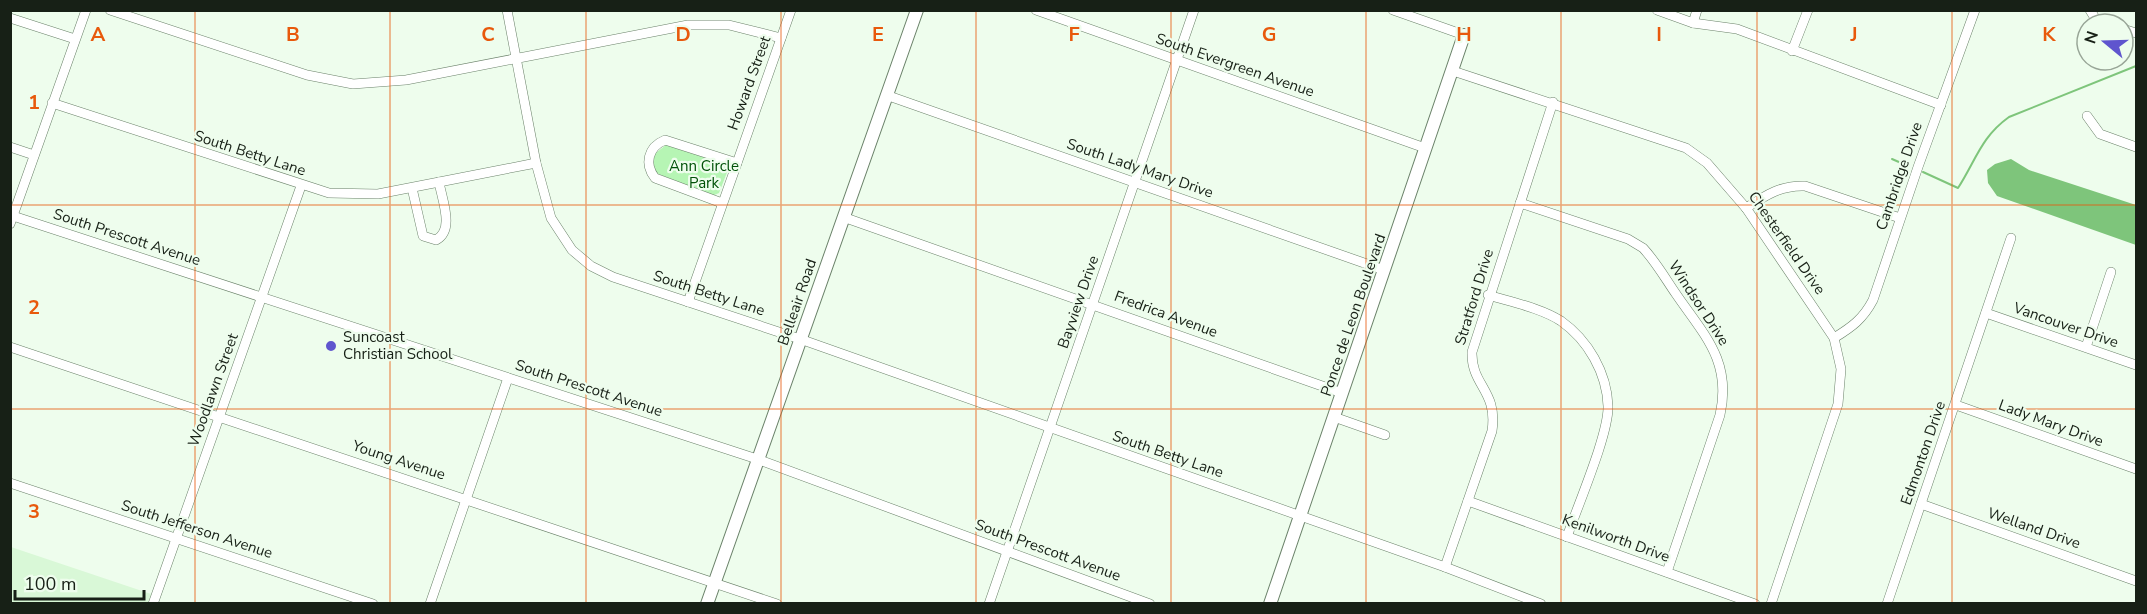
<svg xmlns="http://www.w3.org/2000/svg" width="2147" height="614" font-family="'Nunito Sans',sans-serif">
<style>
.built{fill:#d9f8d7}
.green{fill:#b6f5b4}
.water{fill:#7ec57b}
.lines{fill:none;stroke-linecap:round;stroke-linejoin:round}
.stream{stroke:#7ec57b;stroke-width:2}
.street-casing{stroke:#6b826a;stroke-width:10}
.secondary-casing{stroke:#6b826a;stroke-width:14}
.street{stroke:#fff;stroke-width:9}
.secondary{stroke:#fff;stroke-width:12}
.grid{fill:none;stroke:#e8590c;stroke-width:1.5;stroke-opacity:0.55}
.poi-dot{fill:#5f55ce;stroke:#eefded;stroke-width:2}
.labels{text-anchor:middle;stroke-width:4.5;stroke-linejoin:round;paint-order:stroke}
.street-label{font-size:15px;fill:#172016;stroke:#eefded}
.park-label{font-size:15px;fill:#005107;stroke:#eefded}
.poi-label{font-size:15px;fill:#172016;stroke:#eefded;text-anchor:start}
.grid-label{font-size:20px;text-anchor:middle;font-weight:bold;fill:#e8590c;stroke:#eefded;stroke-width:4.5;stroke-linejoin:round;paint-order:stroke}
</style>
<rect width="100%" height="100%" fill="#eefded"/>
<polygon class="built" points="11,547 151,594 148,603 11,603"/>
<polygon class="green" points="666,145 724,163 728,170 719,193 712,196 656,173 653,167 653,155"/>
<polygon class="water" points="2011,159 2029,170 2136,205 2136,245 1997,196 1988,183 1987,170 1995,164"/>
<g class="lines">
<g class="stream">
<polyline points="1892,159 1908,166"/>
<path d="M 1923,172 L 1958,188 C 1976,160 1981,137 2009,117 L 2136,66"/>
</g>
<defs>
<g id="street">
<polyline points="110,10 307,75 353,84 406,80 688,25 729,25 781,38"/>
<polyline points="507,10 536,163 551,218 572,250 591,266 613,277 800,339 1445,567 1541,604"/>
<polyline points="1036,10 1425,148"/>
<polyline points="1393,10 1464,35"/>
<polyline points="1657,10 1693,23 1737,29 1941,105"/>
<polyline points="2090,10 2095,18 2109,24"/>
<polyline points="10,18 75,39"/>
<polyline points="1693,23 1697,10"/>
<polyline points="2123,29 2136,33"/>
<polyline points="1792,51 1808,10"/>
<polyline points="1453,71 1686,148 1707,163 1746,208 1834,338 1841,369 1838,404 1771,604"/>
<polyline points="886,95 1384,270"/>
<polyline points="52,103 329,193 378,194 536,163"/>
<polyline points="2087,116 2100,134 2136,147"/>
<polyline points="10,147 34,155"/>
<path d="M 412,188 L 423,236 L 436,240 C 455,230 442,200 439,182"/>
<path d="M 722,203 L 655,178 C 644,164 648,147 665,140 L 737,163"/>
<path d="M 1520,203 L 1628,239 L 1643,248 C 1656,262 1665,278 1676,294 C 1704,335 1732,361 1720,415 L 1667,572"/>
<path d="M 1746,208 C 1766,195 1781,185 1805,186 L 1900,218"/>
<polyline points="13,216 757,459 1150,604"/>
<polyline points="843,217 1342,393"/>
<polyline points="10,224 86,10"/>
<path d="M 1488,295 C 1511,302 1541,308 1561,321 C 1588,340 1607,373 1608,406 C 1609,434 1577,507 1567,537"/>
<polyline points="688,302 791,10"/>
<polyline points="1986,313 2136,365"/>
<path d="M 1834,338 C 1852,327 1863,319 1873,300 L 1918,167 L 1975,10"/>
<polyline points="10,347 777,604"/>
<polyline points="2086,347 2111,272"/>
<polyline points="1956,405 2136,469"/>
<polyline points="1334,417 1385,435"/>
<polyline points="10,483 373,604"/>
<polyline points="1468,501 1755,604"/>
<polyline points="1921,504 2136,581"/>
<path d="M 1445,567 L 1492,431 C 1498,390 1471,386 1472,352 L 1553,102"/>
<polyline points="153,604 301,186"/>
<polyline points="430,604 508,378"/>
<polyline points="989,604 1194,10"/>
<polyline points="1887,604 2011,238"/>
</g>
<g id="secondary">
<polyline points="707,604 917,10"/>
<polyline points="1270,604 1464,35"/>
</g>
</defs>
<use href="#street" class="street-casing"/>
<use href="#secondary" class="secondary-casing"/>
<use href="#street" class="street"/>
<use href="#secondary" class="secondary"/>
</g>
<path class="grid" d="M 195,10 L 195,604M 390,10 L 390,604M 586,10 L 586,604M 781,10 L 781,604M 976,10 L 976,604M 1171,10 L 1171,604M 1366,10 L 1366,604M 1561,10 L 1561,604M 1757,10 L 1757,604M 1952,10 L 1952,604M 10,205 L 2136,205M 10,409 L 2136,409"/>
<circle class="poi-dot" cx="331" cy="346" r="6"/>
<g class="labels">
<g class="street-label">
<text transform="translate(1235 65) rotate(19)" y="5">South Evergreen Avenue</text>
<text transform="translate(749 83) rotate(-70)" y="5">Howard Street</text>
<text transform="translate(250 153) rotate(18)" y="5">South Betty Lane</text>
<text transform="translate(1140 168) rotate(19)" y="5">South Lady Mary Drive</text>
<text transform="translate(1899 176) rotate(-71)" y="5">Cambridge Drive</text>
<text transform="translate(127 237) rotate(18)" y="5">South Prescott Avenue</text>
<text transform="translate(1787 243) rotate(55)" y="5">Chesterfield Drive</text>
<text transform="translate(709 293) rotate(18)" y="5">South Betty Lane</text>
<text transform="translate(1474 297) rotate(-73)" y="5">Stratford Drive</text>
<text transform="translate(797 302) rotate(-71)" y="5">Belleair Road</text>
<text transform="translate(1078 302) rotate(-71)" y="5">Bayview Drive</text>
<text transform="translate(1699 303) rotate(57)" y="5">Windsor Drive</text>
<text transform="translate(1166 314) rotate(20)" y="5">Fredrica Avenue</text>
<text transform="translate(1353 315) rotate(-71)" y="5">Ponce de Leon Boulevard</text>
<text transform="translate(2066 325) rotate(19)" y="5">Vancouver Drive</text>
<text transform="translate(589 388) rotate(18)" y="5">South Prescott Avenue</text>
<text transform="translate(213 390) rotate(-70)" y="5">Woodlawn Street</text>
<text transform="translate(2051 423) rotate(20)" y="5">Lady Mary Drive</text>
<text transform="translate(1923 453) rotate(-71)" y="5">Edmonton Drive</text>
<text transform="translate(1168 454) rotate(19)" y="5">South Betty Lane</text>
<text transform="translate(399 460) rotate(18)" y="5">Young Avenue</text>
<text transform="translate(2034 528) rotate(19)" y="5">Welland Drive</text>
<text transform="translate(197 529) rotate(18)" y="5">South Jefferson Avenue</text>
<text transform="translate(1616 538) rotate(20)" y="5">Kenilworth Drive</text>
<text transform="translate(1048 550) rotate(20)" y="5">South Prescott Avenue</text>
</g>
<g class="park-label">
<text x="704" y="171">Ann Circle<tspan x="704" dy="17">Park</tspan></text>
</g>
<g class="poi-label">
<text x="343" y="342">Suncoast<tspan x="343" dy="17">Christian School</tspan></text>
</g>
</g>
<g class="grid-label">
<text x="98" y="41">A</text>
<text x="293" y="41">B</text>
<text x="488" y="41">C</text>
<text x="683" y="41">D</text>
<text x="878" y="41">E</text>
<text x="1074" y="41">F</text>
<text x="1269" y="41">G</text>
<text x="1464" y="41">H</text>
<text x="1659" y="41">I</text>
<text x="1854" y="41">J</text>
<text x="2049" y="41">K</text>
<text x="34" y="109">1</text>
<text x="34" y="314">2</text>
<text x="34" y="518">3</text>
</g>
<rect width="2147" height="614" fill="none" stroke="#172016" stroke-width="24"/>
<g transform="translate(2105 42) rotate(289)"><circle r="28" fill="#eefded" stroke="#98a597" stroke-width="1.5"/>
<path d="M0-4.5L10 22L0 15L-10 22Z" fill="#5f55ce"/>
<text y="-9" font-size="16" font-weight="bold" text-anchor="middle" fill="#172016">N</text>
</g>
<path d="M15 590v9h129v-9" fill="none" stroke="#172016" stroke-width="3"/>
<text x="24" y="590" font-size="18" fill="#172016" stroke="#eefded" stroke-width="4.5" paint-order="stroke">100 m</text>
</svg>
